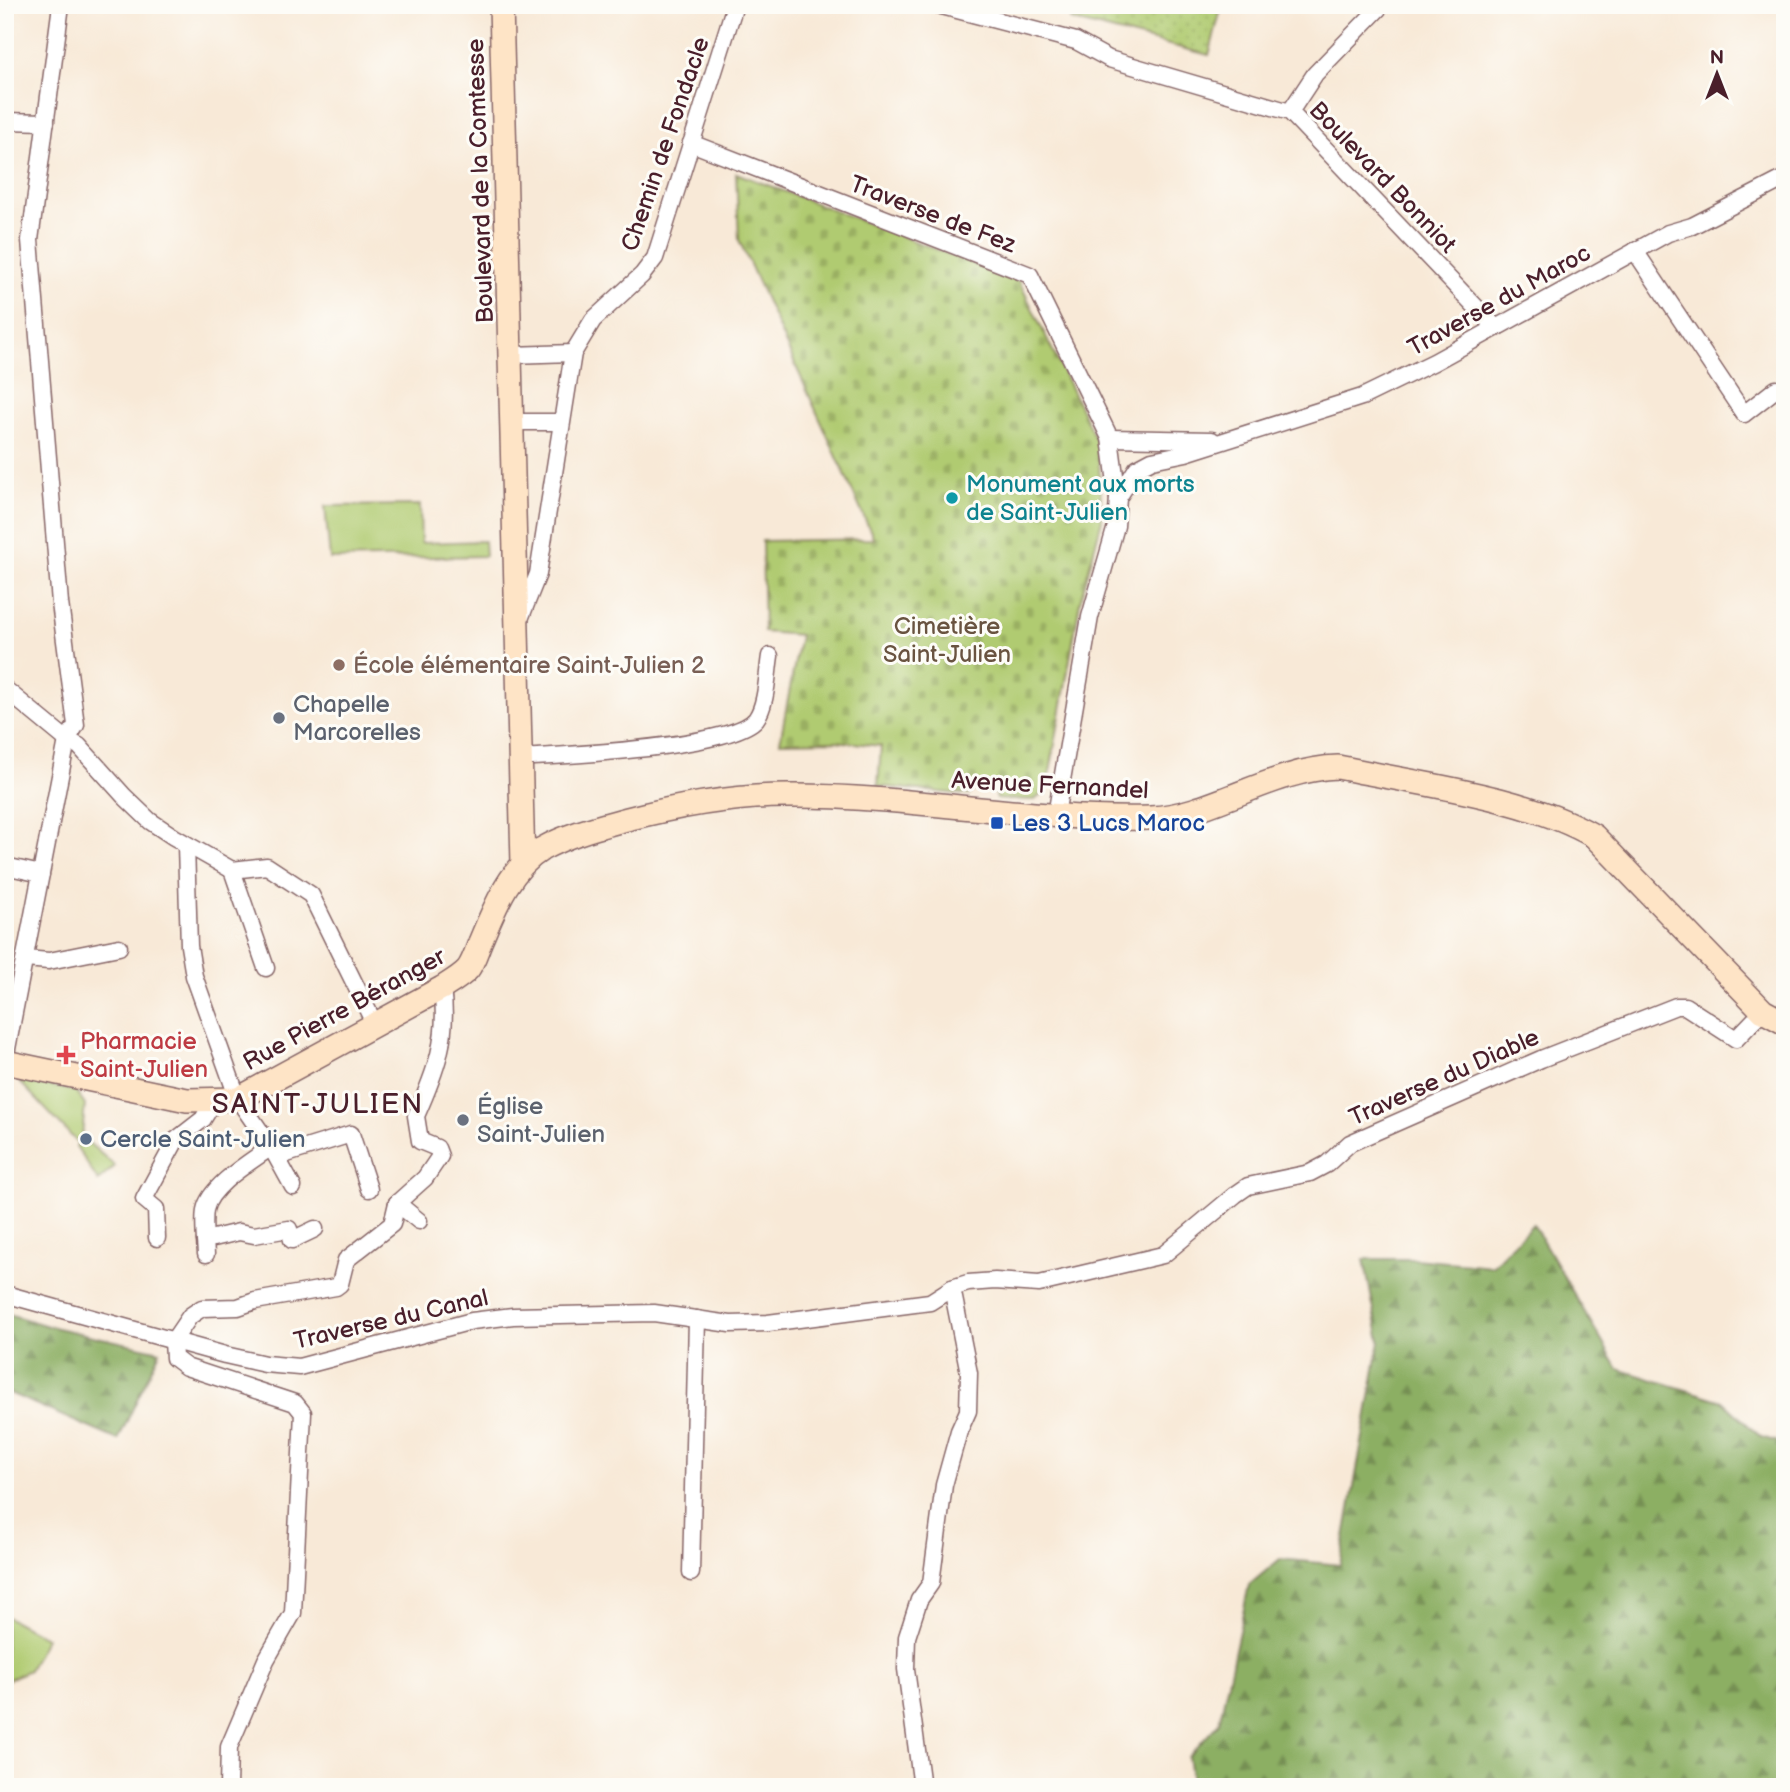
<svg xmlns="http://www.w3.org/2000/svg" width="1790" height="1792" font-family="'Balsamiq Sans',sans-serif">
<style>
.grass{fill:#b0cb71;stroke:#7d754e;stroke-width:2}
.forest{fill:url(#forest-firs);stroke:#6b6747;stroke-width:2}
.cemetery{fill:url(#cemetery-stones);stroke:#7d754e;stroke-width:2}
.park{fill:url(#park-dots);stroke:#7d754e;stroke-width:2}
.lines{fill:none;stroke-linecap:round;stroke-linejoin:round}
.street-casing{stroke:#876667;stroke-width:19}
.secondary-casing{stroke:#876667;stroke-width:26}
.street{stroke:#fff;stroke-width:16}
.secondary{stroke:#fee4c6;stroke-width:23}
.culture-dot{fill:#0f9aa8;stroke:#fdfcf7;stroke-width:2.5}
.education-dot{fill:#8d6e63;stroke:#fdfcf7;stroke-width:2.5}
.worship-dot{fill:#6b7280;stroke:#fdfcf7;stroke-width:2.5}
.transit-dot{fill:#1a4fb4;stroke:#fdfcf7;stroke-width:2.5}
.health-dot{fill:#e0444e;stroke:#fdfcf7;stroke-width:2.5}
.service-dot{fill:#5c6f8a;stroke:#fdfcf7;stroke-width:2.5}
.labels{text-anchor:middle;stroke-width:6;stroke-linejoin:round;paint-order:stroke}
.street-label{font-size:24px;fill:#4a1f2b;stroke:#fdfcf7}
.culture-label{font-size:24px;fill:#0d838f;stroke:#fdfcf7;text-anchor:start}
.park-label{font-size:24px;fill:#695340;stroke:#fdfcf7}
.education-label{font-size:24px;fill:#785e54;stroke:#fdfcf7;text-anchor:start}
.worship-label{font-size:24px;fill:#5b616d;stroke:#fdfcf7;text-anchor:start}
.transit-label{font-size:24px;fill:#164399;stroke:#fdfcf7;text-anchor:start}
.health-label{font-size:24px;fill:#be3a42;stroke:#fdfcf7;text-anchor:start}
.service-label{font-size:24px;fill:#4e5e75;stroke:#fdfcf7;text-anchor:start}
.quarter-label{font-size:28px;letter-spacing:2px;fill:#4a1f2b;stroke:#fdfcf7}
</style>
<defs>
<pattern id="forest-firs" width="22" height="20" patternUnits="userSpaceOnUse" patternTransform="scale(1.75)"><rect width="22" height="20" fill="#8caf63"/><path d="M5 1l3.5 6h-7zM16 11l3.5 6h-7z" fill="#748e52"/></pattern>
<pattern id="cemetery-stones" width="16" height="16" patternUnits="userSpaceOnUse" patternTransform="scale(1.75)"><rect width="16" height="16" fill="#b0cb71"/><path d="M2 7V4a2 2 0 0 1 4 0v3zM10 15v-3a2 2 0 0 1 4 0v3z" fill="#99ae62"/></pattern>
<pattern id="park-dots" width="8" height="8" patternUnits="userSpaceOnUse" patternTransform="scale(1.75)"><rect width="8" height="8" fill="#b0cb71"/><path d="M2 2h.1M6 6h.1" fill="none" stroke="#99ae62" stroke-width="1.8" stroke-linecap="round"/></pattern>
</defs>
<rect width="100%" height="100%" fill="#fdfcf7"/>
<filter id="ink" filterUnits="userSpaceOnUse"><feTurbulence type="fractalNoise" baseFrequency=".0143" numOctaves="2"/><feDisplacementMap in="SourceGraphic" scale="14" xChannelSelector="R" yChannelSelector="G"/><feConvolveMatrix kernelMatrix="1 2 1 2 8 2 1 2 1" color-interpolation-filters="sRGB"/></filter>
<filter id="wash" filterUnits="userSpaceOnUse"><feTurbulence type="fractalNoise" baseFrequency=".00686" numOctaves="4" result="noise"/><feDisplacementMap in="SourceGraphic" scale="28" xChannelSelector="R" yChannelSelector="G"/><feGaussianBlur stdDeviation="1.57" result="paint"/><feColorMatrix in="noise" values="0 0 0 0 0 0 0 0 0 0 0 0 0 0 0 0 0 1.4 0 .05"/><feComposite in="paint" operator="in"/></filter>
<g filter="url(#wash)">
<rect width="100%" height="100%" fill="#f8e9d7"/>
<g class="grass">
<polygon points="420,505 421,543 484,541 485,556 330,559 325,506"/>
<polygon points="17,1079 75,1091 85,1105 82,1137 115,1166 98,1181 76,1146 78,1143"/>
<polygon points="5,1616 46,1638 29,1670 5,1681"/>
</g>
<g class="forest">
<polygon points="1533,1224 1618,1369 1722,1401 1761,1437 1785,1444 1785,1787 1193,1787 1188,1757 1219,1723 1249,1585 1280,1559 1340,1565 1380,1341 1364,1259 1414,1259 1492,1266"/>
<polygon points="5,1313 48,1326 160,1351 118,1440 5,1391"/>
</g>
<polygon class="cemetery" points="736,173 1019,281 1098,444 1102,520 1080,602 1047,789 1035,800 997,799 995,792 986,786 974,789 969,795 878,786 881,746 835,741 780,742 800,635 764,632 762,541 874,539 739,240"/>
<polygon class="park" points="1074,5 1222,5 1209,55 1071,20"/>
</g>
<g filter="url(#ink)">
<g class="lines">
<defs>
<g id="street">
<polyline points="938,5 1076,41 1109,59 1290,112 1495,327"/>
<polyline points="1290,112 1315,74 1382,5"/>
<polyline points="5,121 46,122"/>
<polyline points="691,143 1030,275 1110,438 1118,498 1116,526 1090,617 1056,815"/>
<polyline points="1635,251 1744,414 1776,389"/>
<polyline points="511,355 573,353"/>
<polyline points="514,422 560,422"/>
<polyline points="1110,438 1212,440"/>
<polyline points="1118,498 1137,468 1152,460 1186,453 1362,397 1434,362 1668,233 1692,226 1785,178"/>
<polyline points="520,619 538,574 573,353 593,320 642,275 655,258 735,5"/>
<polyline points="5,689 67,740 79,746 124,796 150,821 174,837 232,870 267,866 311,895 375,1025"/>
<path d="M 520,758 C 563,755 732,748 756,719 C 767,704 767,674 770,656"/>
<polyline points="186,845 189,946 194,976 238,1099 271,1147 293,1187"/>
<polyline points="5,866 41,874"/>
<polyline points="232,870 266,968"/>
<polyline points="25,959 49,961 119,947"/>
<polyline points="5,1059 67,740 76,725 60,603 30,240 61,5"/>
<polyline points="277,1157 351,1134 369,1189"/>
<path d="M 397,1203 L 425,1178 L 440,1156 L 437,1148 L 420,1141 L 416,1116 C 436,1071 449,1038 442,988"/>
<polyline points="397,1203 419,1221"/>
<polyline points="157,1238 156,1209 144,1199 176,1140 203,1119 214,1101"/>
<polyline points="205,1240 239,1232 254,1235 289,1229 292,1240 315,1229"/>
<path d="M 206,1254 C 205,1240 203,1223 205,1210 C 210,1185 252,1161 271,1147"/>
<polyline points="5,1294 225,1355 265,1364 299,1367 472,1321 513,1316 654,1313 730,1324 768,1323 930,1302 952,1288"/>
<polyline points="173,1341 174,1358 186,1367 295,1403 303,1413 293,1613 266,1660 229,1747 228,1787"/>
<polyline points="173,1341 190,1316 202,1308 238,1307 255,1301 336,1287 340,1284 346,1260 392,1224 397,1203"/>
<polyline points="691,1573 697,1319"/>
<polyline points="922,1787 906,1669 907,1637 919,1600 931,1583 944,1485 959,1431 968,1411 969,1373 952,1288 968,1283 995,1281 1039,1284 1163,1255 1235,1195 1248,1186 1310,1173 1327,1164 1350,1143 1541,1059 1676,1006 1685,1006 1736,1039 1763,1011"/>
</g>
<g id="secondary">
<polyline points="501,5 523,864"/>
<path d="M 5,1062 L 187,1100 L 238,1099 L 442,988 C 450,983 462,976 468,969 C 474,961 477,949 481,940 C 495,907 510,868 542,849 C 569,834 598,827 627,819 C 681,805 739,795 795,796 C 913,796 1031,821 1150,818 C 1211,816 1271,769 1338,767 C 1418,784 1525,796 1594,836 L 1763,1011 L 1785,1023"/>
</g>
</defs>
<use href="#street" class="street-casing"/>
<use href="#secondary" class="secondary-casing"/>
<use href="#street" class="street"/>
<use href="#secondary" class="secondary"/>
</g>
</g>
<circle class="culture-dot" cx="952" cy="498" r="7"/>
<circle class="education-dot" cx="339" cy="665" r="7"/>
<g class="worship-dot">
<circle cx="279" cy="718" r="7"/>
<circle cx="463" cy="1120" r="7"/>
</g>
<rect class="transit-dot" x="990" y="816" width="14" height="14" rx="3.5"/>
<path class="health-dot" d="M62.5 1044.5h7v7h7v7h-7v7h-7v-7h-7v-7h7z"/>
<circle class="service-dot" cx="86" cy="1139" r="7"/>
<g class="labels">
<g class="street-label">
<text transform="translate(665 144) rotate(-71)" y="8">Chemin de Fondacle</text>
<text transform="translate(1383 177) rotate(46)" y="8">Boulevard Bonniot</text>
<text transform="translate(480 181) rotate(-92)" y="8">Boulevard de la Comtesse</text>
<text transform="translate(933 214) rotate(21)" y="8">Traverse de Fez</text>
<text transform="translate(1499 300) rotate(-29)" y="8">Traverse du Maroc</text>
<text transform="translate(1050 785) rotate(3)" y="8">Avenue Fernandel</text>
<text transform="translate(344 1009) rotate(-29)" y="8">Rue Pierre Béranger</text>
<text transform="translate(1444 1077) rotate(-24)" y="8">Traverse du Diable</text>
<text transform="translate(391 1319) rotate(-13)" y="8">Traverse du Canal</text>
</g>
<g class="culture-label">
<text x="966" y="492">Monument aux morts<tspan x="966" dy="28">de Saint-Julien</tspan></text>
</g>
<g class="park-label">
<text x="947" y="634">Cimetière<tspan x="947" dy="28">Saint-Julien</tspan></text>
</g>
<g class="education-label">
<text x="353" y="673">École élémentaire Saint-Julien 2</text>
</g>
<g class="worship-label">
<text x="293" y="712">Chapelle<tspan x="293" dy="28">Marcorelles</tspan></text>
<text x="477" y="1114">Église<tspan x="477" dy="28">Saint-Julien</tspan></text>
</g>
<g class="transit-label">
<text x="1011" y="831">Les 3 Lucs Maroc</text>
</g>
<g class="health-label">
<text x="80" y="1049">Pharmacie<tspan x="80" dy="28">Saint-Julien</tspan></text>
</g>
<g class="service-label">
<text x="100" y="1147">Cercle Saint-Julien</text>
</g>
<g class="quarter-label">
<text x="318" y="1113">SAINT-JULIEN</text>
</g>
</g>
<rect width="1790" height="1792" fill="none" stroke="#fdfcf7" stroke-width="28"/>
<g transform="translate(1717 74)" stroke="#fdfcf7" stroke-width="5" paint-order="stroke">
<path d="M0-5L12 26L0 18L-12 26Z" fill="#4a1f2b"/>
<text y="-10" font-size="19" font-weight="bold" text-anchor="middle" fill="#4a1f2b">N</text>
</g>
</svg>
